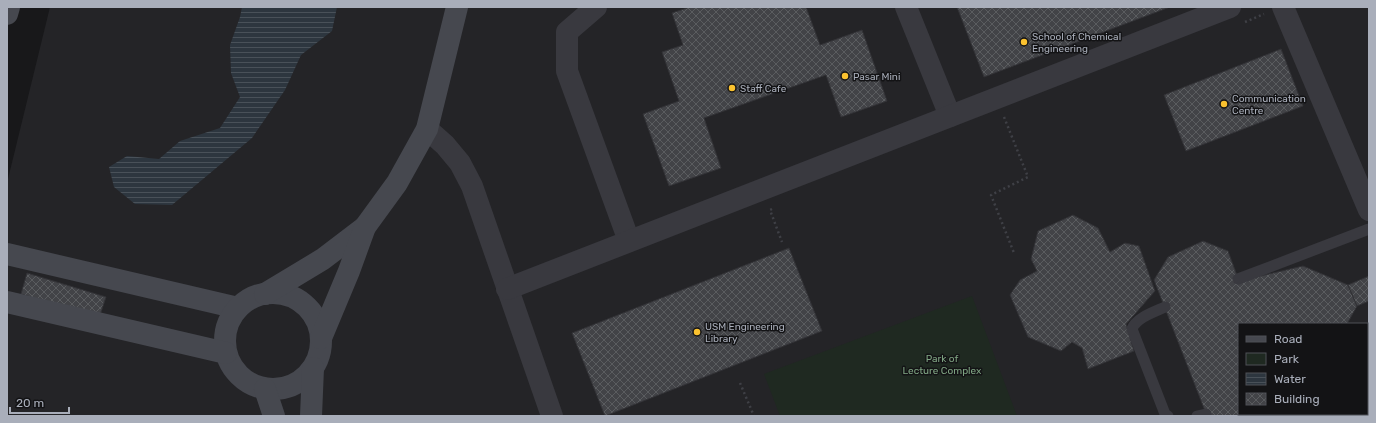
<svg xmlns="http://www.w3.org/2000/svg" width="1376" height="423" font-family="Rubik,sans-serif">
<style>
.built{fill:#242427;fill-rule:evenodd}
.park{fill:#1f2921}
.water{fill:url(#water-rules)}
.building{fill:url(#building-cross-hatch);stroke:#323236}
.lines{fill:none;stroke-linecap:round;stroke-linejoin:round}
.path{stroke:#3f4046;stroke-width:2.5;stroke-dasharray:2 3;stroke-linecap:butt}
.lane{stroke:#39393f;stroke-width:11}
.street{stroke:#39393f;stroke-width:22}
.secondary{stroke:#46484f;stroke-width:22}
.poi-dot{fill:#fbc22f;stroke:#131315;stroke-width:1.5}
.labels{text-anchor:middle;stroke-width:3;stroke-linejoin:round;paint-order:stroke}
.poi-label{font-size:10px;fill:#a9aeba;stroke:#131315;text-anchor:start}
.park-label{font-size:10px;fill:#80a684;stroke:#131315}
</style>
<defs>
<pattern id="water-rules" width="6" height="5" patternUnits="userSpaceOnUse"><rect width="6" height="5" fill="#2d363f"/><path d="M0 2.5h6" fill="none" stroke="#495159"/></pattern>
<pattern id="building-cross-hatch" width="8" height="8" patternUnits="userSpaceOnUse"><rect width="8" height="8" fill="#424347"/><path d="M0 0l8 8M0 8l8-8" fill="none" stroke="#5a5c5f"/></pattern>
</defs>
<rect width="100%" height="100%" fill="#18181a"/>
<path class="built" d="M 50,7 L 1369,7 L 1369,416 L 7,416 L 7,183 ZM 1239,324 L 1367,324 L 1367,414 L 1239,414 Z"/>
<polygon class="park" points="972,296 1017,416 780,416 764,374"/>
<polygon class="water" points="242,7 337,7 332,31 301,55 285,90 252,138 172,205 135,204 114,187 109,167 127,156 159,159 180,141 220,128 240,97 231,73 230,45 240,17"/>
<g class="building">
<polygon points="690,7 806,7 820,45 862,30 887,101 841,117 826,75 704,118 721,168 669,186 643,114 679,101 662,52 683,45 672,13"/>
<polygon points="957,7 1170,7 984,77"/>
<polygon points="1281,49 1303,106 1186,151 1164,95"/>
<polygon points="1073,215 1098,228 1110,252 1125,243 1139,246 1155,291 1126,324 1134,351 1088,369 1082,348 1072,342 1061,351 1028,337 1010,295 1020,280 1037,271 1031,259 1038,231"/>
<polygon points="1203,241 1228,251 1239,281 1303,266 1348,285 1357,306 1347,324 1239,324 1239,414 1282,414 1282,416 1207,416 1154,280 1168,257"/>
<polygon points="789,248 822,331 605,416 572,333"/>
<polygon points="27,273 106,297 99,318 21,294"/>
<polygon points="1369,276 1369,301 1357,306 1348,285"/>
</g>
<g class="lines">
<g class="path">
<polyline points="1245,22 1264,14"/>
<polyline points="1004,117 1028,177 991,195 1014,253"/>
<polyline points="772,209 770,210 782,242"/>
<polyline points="740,383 754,416"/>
</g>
<g class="lane">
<polyline points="1238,279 1369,229"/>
<path d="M 1165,307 C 1154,312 1136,318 1132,329 L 1165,414 L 1168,416"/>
<polyline points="1367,350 1369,349"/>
<polyline points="1197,416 1206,414"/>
</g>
<g class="street">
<polyline points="596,7 567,32 567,71 629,241"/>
<polyline points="906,7 950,116"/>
<polyline points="1283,7 1369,210"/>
<polyline points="427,129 445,145 460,163 472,186 552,416"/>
<polyline points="507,289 1230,7"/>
</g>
<g class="secondary">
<polyline points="7,14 9,7"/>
<polyline points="7,254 238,308"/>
<circle cx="273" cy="341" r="48"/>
<polyline points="265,294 323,259 365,227"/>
<polyline points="7,302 226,353"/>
<polyline points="321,338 349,271 365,227 397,183 427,129 457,7"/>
<polyline points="265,389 274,416"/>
<polyline points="311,416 313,368"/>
</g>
</g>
<g class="poi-dot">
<circle cx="1024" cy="42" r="4"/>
<circle cx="845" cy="76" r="4"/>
<circle cx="732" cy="88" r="4"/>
<circle cx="1224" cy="104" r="4"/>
<circle cx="697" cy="332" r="4"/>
</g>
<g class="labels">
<g class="poi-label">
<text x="1032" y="40">School of Chemical<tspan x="1032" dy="12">Engineering</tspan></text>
<text x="853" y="80">Pasar Mini</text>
<text x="740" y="92">Staff Cafe</text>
<text x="1232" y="102">Communication<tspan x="1232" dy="12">Centre</tspan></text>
<text x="705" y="330">USM Engineering<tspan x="705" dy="12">Library</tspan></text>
</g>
<g class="park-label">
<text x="942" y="362">Park of<tspan x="942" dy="12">Lecture Complex</tspan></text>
</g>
</g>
<rect width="1376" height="423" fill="none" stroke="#a9aeba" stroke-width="16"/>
<rect x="1238" y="323" width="130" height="92" fill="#131315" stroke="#4f5157"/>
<rect x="1246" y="336" width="20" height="6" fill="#46484f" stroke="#4f5157"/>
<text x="1274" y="343" font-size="12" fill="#a9aeba">Road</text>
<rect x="1246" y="353" width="20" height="12" fill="#1f2921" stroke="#4f5157"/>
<text x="1274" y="363" font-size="12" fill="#a9aeba">Park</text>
<rect x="1246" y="373" width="20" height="12" fill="url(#water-rules)" stroke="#4f5157"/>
<text x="1274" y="383" font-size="12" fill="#a9aeba">Water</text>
<rect x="1246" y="393" width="20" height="12" fill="url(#building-cross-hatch)" stroke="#4f5157"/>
<text x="1274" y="403" font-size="12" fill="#a9aeba">Building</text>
<path d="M10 407v6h59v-6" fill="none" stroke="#a9aeba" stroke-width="2"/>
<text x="16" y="407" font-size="12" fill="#a9aeba" stroke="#131315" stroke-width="3" paint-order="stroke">20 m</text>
</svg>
